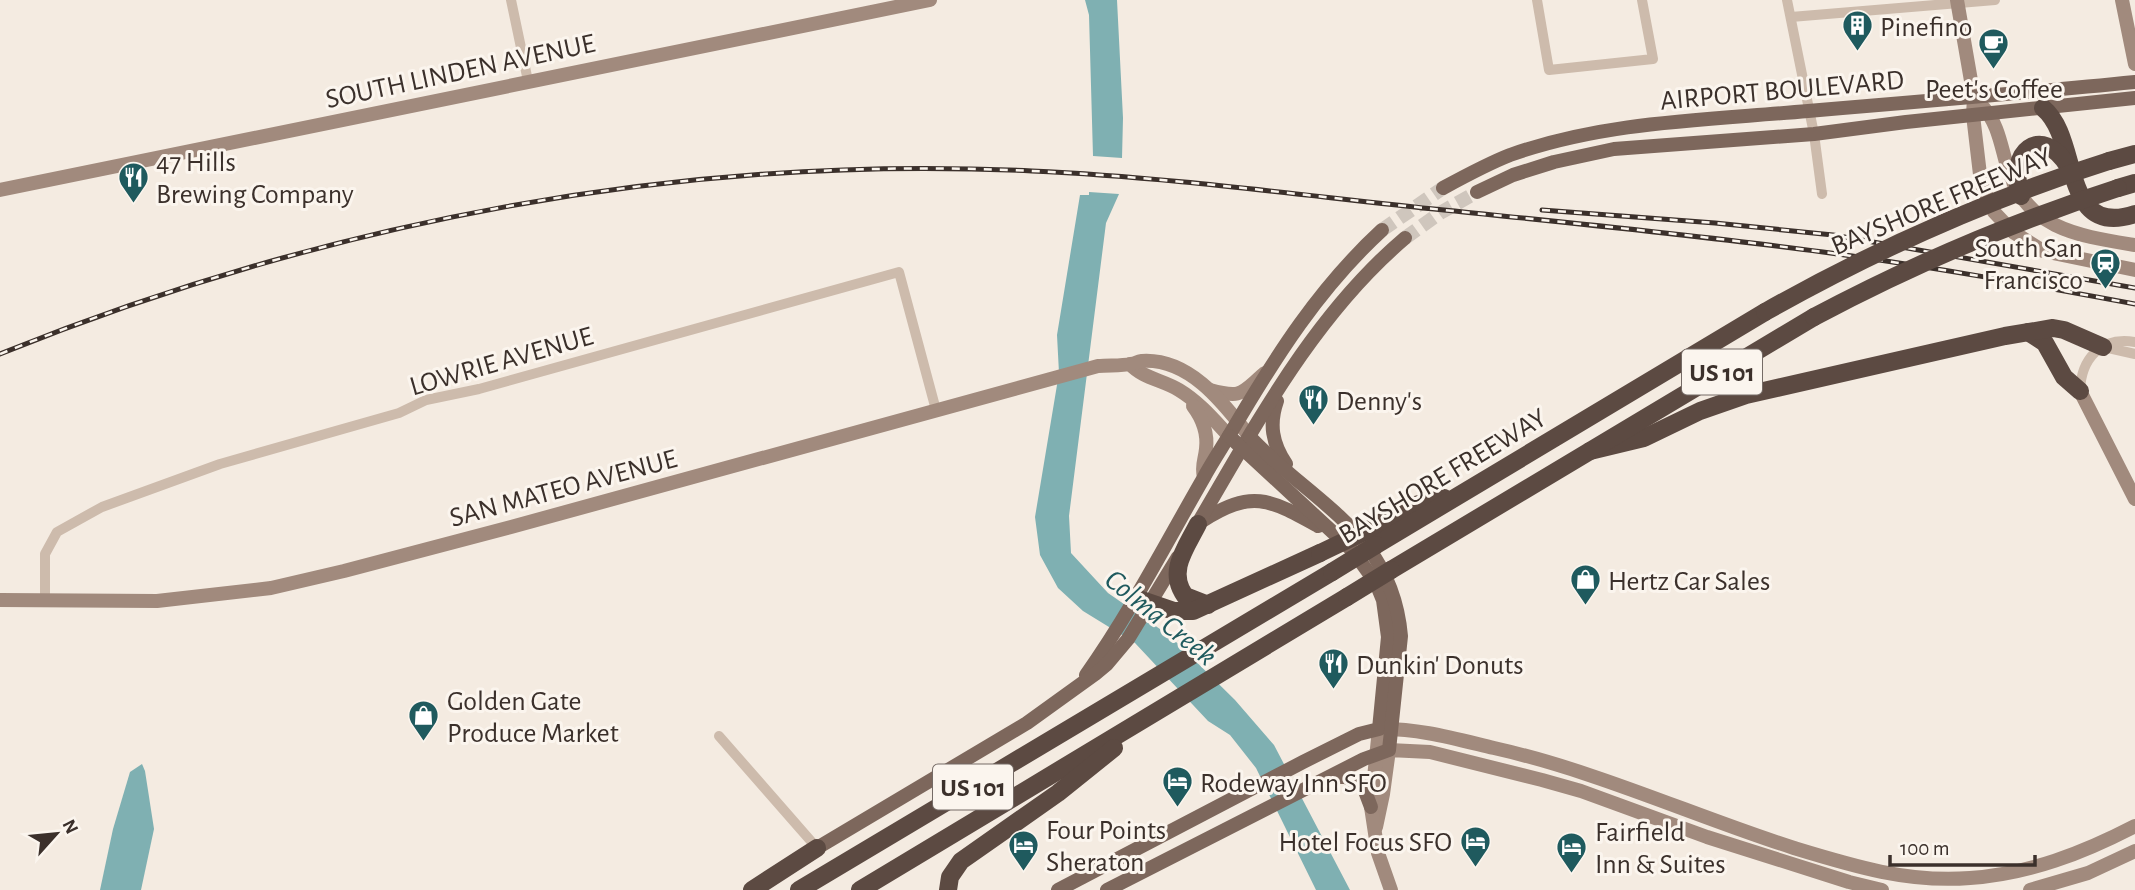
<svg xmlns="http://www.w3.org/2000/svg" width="2135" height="890" font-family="'Alegreya Sans',sans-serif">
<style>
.water{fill:#7fb0b2}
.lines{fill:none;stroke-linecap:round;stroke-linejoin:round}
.primary-tunnel{stroke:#cfc6bd;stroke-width:14;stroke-dasharray:14 7;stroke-linecap:butt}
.street{stroke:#cdbbac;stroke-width:10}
.secondary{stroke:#a18a7d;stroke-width:14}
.primary{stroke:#7d675c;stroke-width:14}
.highway{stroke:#5c4a42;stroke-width:18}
.rail-casing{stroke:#3b302b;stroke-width:5}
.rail{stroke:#fbf5ee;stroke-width:2.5;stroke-dasharray:8;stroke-linecap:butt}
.highway-bridge{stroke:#5c4a42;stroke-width:18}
.labels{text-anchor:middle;stroke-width:6;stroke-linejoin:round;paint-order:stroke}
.shield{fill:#fbf5ee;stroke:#756b66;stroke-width:2}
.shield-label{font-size:26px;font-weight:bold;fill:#3b302b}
.poi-label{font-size:28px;fill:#3b302b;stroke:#fbf5ee;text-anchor:start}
.street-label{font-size:28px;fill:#3b302b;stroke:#fbf5ee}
.water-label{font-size:30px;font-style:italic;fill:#1f5a5e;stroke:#fbf5ee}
</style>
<rect width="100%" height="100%" fill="#f4ebe1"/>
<g class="water">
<polygon points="1085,0 1117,0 1123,118 1122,158 1093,156 1089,15"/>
<polygon points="1089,192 1119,194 1106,223 1069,516 1071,553 1108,593 1170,636 1235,700 1274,745 1350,890 1316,890 1256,768 1230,735 1208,721 1135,643 1083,611 1058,588 1040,555 1035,517 1059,373 1057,335 1080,195 1089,195"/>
<polygon points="142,764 145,771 154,829 141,890 100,890 113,829 130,772"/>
</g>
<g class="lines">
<g class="primary-tunnel">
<polyline points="1382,230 1443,188"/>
<polyline points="1405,238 1440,213 1477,192"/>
</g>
<g class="street">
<polyline points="511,0 528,81"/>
<polyline points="1537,0 1549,70 1653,59 1642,0"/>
<polyline points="1787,0 1814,134 1822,194"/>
<polyline points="1791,17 1995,0"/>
<polyline points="2104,347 2135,354"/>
<path d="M 2080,391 C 2081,359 2101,336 2135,342"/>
<polyline points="45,602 45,554 57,532 102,507 220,464 399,413 426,400 479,389 899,272 936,410"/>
<polyline points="719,736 817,848"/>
</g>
<g class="secondary">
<polyline points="1957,0 1974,98 1973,115 1981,183 1994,212 2013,232 2043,251 2135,270"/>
<polyline points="2122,0 2135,64"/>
<path d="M 1983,107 C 1998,123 2001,146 2007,166 C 2025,229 2079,236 2135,245"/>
<polyline points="0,190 930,0"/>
<path d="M 1130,364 C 1142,378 1163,380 1179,390 C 1199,402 1214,420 1229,436"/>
<path d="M 1210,390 C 1243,399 1241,393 1265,373"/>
<polyline points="2080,391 2135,499"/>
<path d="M 1193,406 C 1202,418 1208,433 1206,449 C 1205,460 1201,466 1204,477"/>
<path d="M 0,600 L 157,601 L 271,588 L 344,571 L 511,527 L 1098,366 C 1109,365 1121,366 1131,364 C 1137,363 1136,362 1142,361 C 1190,358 1224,404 1250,437"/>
<polyline points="1376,827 1383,794 1389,750 1430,752 1542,780 1581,791 1707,837 1849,882 1882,890"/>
<path d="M 1391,890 L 1378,853 L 1371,807 L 1379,729 C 1418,728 1456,739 1494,748 C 1597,771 1694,816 1794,848 C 1853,866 1908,883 1970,878 C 2029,874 2083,853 2135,826"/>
<polyline points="2030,890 2088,873 2135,851"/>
</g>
<g class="primary">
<path d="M 1443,188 C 1465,176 1487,164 1510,155 C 1605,121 1708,120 1808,111 C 1917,102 2026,93 2135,82"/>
<polyline points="1477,192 1513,175 1554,162 1614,149 1814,134 1906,122 2135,98"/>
<path d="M 1277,401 C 1269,424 1272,443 1286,464"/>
<path d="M 1202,521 C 1252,489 1269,499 1318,526"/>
<path d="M 1194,530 C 1255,427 1312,317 1405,238"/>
<path d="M 1086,675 C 1130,613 1165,545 1203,479 C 1212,462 1223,446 1233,429 C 1276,356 1319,288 1382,230"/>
<polyline points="1332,777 1346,777 1363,786 1371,807"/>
<polyline points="817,848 1027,723 1095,674 1107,664 1128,639 1178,557"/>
<polyline points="1058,890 1303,762 1359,734 1379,729 1388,637 1383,600 1376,583 1353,551 1229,436"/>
<path d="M 1107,890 L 1364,759 L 1389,750 L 1401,636 C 1392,532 1313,504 1250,437"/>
</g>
<g class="highway">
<path d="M 2043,108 C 2081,139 2060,239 2135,214"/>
<polyline points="2109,161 2135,154"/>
<polyline points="2118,188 2135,183"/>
<path d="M 2021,196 C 2006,152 2041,123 2068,166"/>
<polyline points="2028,332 2045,343 2064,377 2080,391"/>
<polyline points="1590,451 1644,438 1700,411 1746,395 2005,336 2053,328 2064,330 2103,347"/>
<path d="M 1198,524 C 1186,548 1167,571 1185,596 L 1208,605"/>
<polyline points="1366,531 1411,506 1444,498"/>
<polyline points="1376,545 1765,312"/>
<polyline points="1391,570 1814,317"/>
<polyline points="1136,598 1174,611 1193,611 1320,553"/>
<polyline points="752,890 817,848"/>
<polyline points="799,890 1332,572"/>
<polyline points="860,890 1347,597"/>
<polyline points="948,890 950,877 961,861 1058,793 1114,748"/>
</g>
<defs>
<g id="rail">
<polyline points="1542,210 1715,223 1833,235 2135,288"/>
<path d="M 0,354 C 327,222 679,154 1032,171 C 1170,177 1307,196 1444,210 C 1571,223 1697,235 1823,252 C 1928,266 2032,285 2135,304"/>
</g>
</defs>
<use href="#rail" class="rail-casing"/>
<use href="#rail" class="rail"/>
<g class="highway-bridge">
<path d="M 1765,312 C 1875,250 1988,199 2109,161"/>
<path d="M 1814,317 C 1912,265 2012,222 2118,188"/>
<polyline points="1320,553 1366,531"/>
<polyline points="1332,572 1376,545"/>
<polyline points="1347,597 1391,570"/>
</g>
</g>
<defs>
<symbol id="building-pin" viewBox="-11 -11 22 30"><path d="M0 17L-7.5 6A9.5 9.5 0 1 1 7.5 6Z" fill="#1f5a5e" stroke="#fbf5ee"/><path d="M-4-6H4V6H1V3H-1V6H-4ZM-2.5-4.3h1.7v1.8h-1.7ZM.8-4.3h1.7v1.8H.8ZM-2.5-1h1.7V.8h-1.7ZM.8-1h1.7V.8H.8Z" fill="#fff"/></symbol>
<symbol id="cafe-pin" viewBox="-11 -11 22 30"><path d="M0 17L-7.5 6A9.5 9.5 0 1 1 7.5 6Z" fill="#1f5a5e" stroke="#fbf5ee"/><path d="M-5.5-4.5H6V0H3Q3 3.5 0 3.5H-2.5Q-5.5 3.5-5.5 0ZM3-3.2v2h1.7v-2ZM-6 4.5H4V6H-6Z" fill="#fff"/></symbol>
<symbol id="restaurant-pin" viewBox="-11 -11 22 30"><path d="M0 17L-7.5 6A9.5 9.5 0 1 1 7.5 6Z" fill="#1f5a5e" stroke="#fbf5ee"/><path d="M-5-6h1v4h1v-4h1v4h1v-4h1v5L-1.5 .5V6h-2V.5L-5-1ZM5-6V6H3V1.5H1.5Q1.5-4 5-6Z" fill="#fff"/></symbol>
<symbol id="station-pin" viewBox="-11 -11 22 30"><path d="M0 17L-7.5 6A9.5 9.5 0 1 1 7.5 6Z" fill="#1f5a5e" stroke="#fbf5ee"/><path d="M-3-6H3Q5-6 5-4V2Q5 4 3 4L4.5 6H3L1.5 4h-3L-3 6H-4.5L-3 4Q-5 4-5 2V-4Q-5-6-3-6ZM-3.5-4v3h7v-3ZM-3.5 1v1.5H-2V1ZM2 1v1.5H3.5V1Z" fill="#fff"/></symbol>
<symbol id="shop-pin" viewBox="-11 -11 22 30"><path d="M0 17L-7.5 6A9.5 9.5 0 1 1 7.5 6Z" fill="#1f5a5e" stroke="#fbf5ee"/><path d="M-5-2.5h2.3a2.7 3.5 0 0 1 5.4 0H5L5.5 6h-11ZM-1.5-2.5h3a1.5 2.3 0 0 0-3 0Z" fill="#fff"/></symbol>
<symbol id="hotel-pin" viewBox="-11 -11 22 30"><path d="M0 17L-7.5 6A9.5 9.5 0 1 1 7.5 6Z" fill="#1f5a5e" stroke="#fbf5ee"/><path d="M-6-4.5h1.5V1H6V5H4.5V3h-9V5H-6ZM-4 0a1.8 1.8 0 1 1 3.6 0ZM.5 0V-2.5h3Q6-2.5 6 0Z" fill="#fff"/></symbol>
</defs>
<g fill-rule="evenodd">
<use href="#building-pin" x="1840" y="8" width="35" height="47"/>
<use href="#cafe-pin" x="1976" y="26" width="35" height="47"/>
<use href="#restaurant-pin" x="116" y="160" width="35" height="47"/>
<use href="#station-pin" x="2088" y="246" width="35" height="47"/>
<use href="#restaurant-pin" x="1296" y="382" width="35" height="47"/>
<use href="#shop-pin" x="1568" y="562" width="35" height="47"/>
<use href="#restaurant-pin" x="1316" y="646" width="35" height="47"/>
<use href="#shop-pin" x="406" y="698" width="35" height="47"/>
<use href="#hotel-pin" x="1160" y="764" width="35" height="47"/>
<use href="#hotel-pin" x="1458" y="824" width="35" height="47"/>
<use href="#hotel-pin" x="1006" y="828" width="35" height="47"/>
<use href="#hotel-pin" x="1554" y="830" width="35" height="47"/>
</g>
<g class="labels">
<g class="shield">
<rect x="1682" y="349.5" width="80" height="45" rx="5"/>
<rect x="933" y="764.5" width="80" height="45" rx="5"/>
</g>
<g class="shield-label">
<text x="1722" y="381">US 101</text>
<text x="973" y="796">US 101</text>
</g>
<g class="poi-label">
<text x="1880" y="36">Pinefino</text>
<text x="1994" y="98" text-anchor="middle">Peet's Coffee</text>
<text x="156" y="171">47 Hills<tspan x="156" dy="32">Brewing Company</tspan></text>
<text x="2083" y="257" text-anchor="end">South San<tspan x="2083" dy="32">Francisco</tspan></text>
<text x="1336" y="410">Denny's</text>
<text x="1608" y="590">Hertz Car Sales</text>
<text x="1356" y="674">Dunkin' Donuts</text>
<text x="447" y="710">Golden Gate<tspan x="447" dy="32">Produce Market</tspan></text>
<text x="1200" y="792">Rodeway Inn SFO</text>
<text x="1046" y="839">Four Points<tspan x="1046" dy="32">Sheraton</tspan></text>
<text x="1595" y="841">Fairfield<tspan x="1595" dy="32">Inn &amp; Suites</tspan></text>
<text x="1452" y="851" text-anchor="end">Hotel Focus SFO</text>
</g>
<g class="street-label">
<text transform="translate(460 70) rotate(-12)" y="10">SOUTH LINDEN AVENUE</text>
<text transform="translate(1782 89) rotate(-5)" y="10">AIRPORT BOULEVARD</text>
<text transform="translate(1941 200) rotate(-23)" y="10">BAYSHORE FREEWAY</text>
<text transform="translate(501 360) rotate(-16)" y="10">LOWRIE AVENUE</text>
<text transform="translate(1442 475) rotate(-31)" y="10">BAYSHORE FREEWAY</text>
<text transform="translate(563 487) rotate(-15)" y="10">SAN MATEO AVENUE</text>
</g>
<g class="water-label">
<text transform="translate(1161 617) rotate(39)" y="10">Colma Creek</text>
</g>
</g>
<g transform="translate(56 834) rotate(63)" stroke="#fbf5ee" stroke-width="5" paint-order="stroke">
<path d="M0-5L12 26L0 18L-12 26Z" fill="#3b302b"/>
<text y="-10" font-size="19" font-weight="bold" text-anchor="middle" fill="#3b302b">N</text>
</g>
<path d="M1890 855v10h145v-10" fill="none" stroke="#3b302b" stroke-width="3.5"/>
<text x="1900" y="855" font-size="21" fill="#3b302b" stroke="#fbf5ee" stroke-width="5" paint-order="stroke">100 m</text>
</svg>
